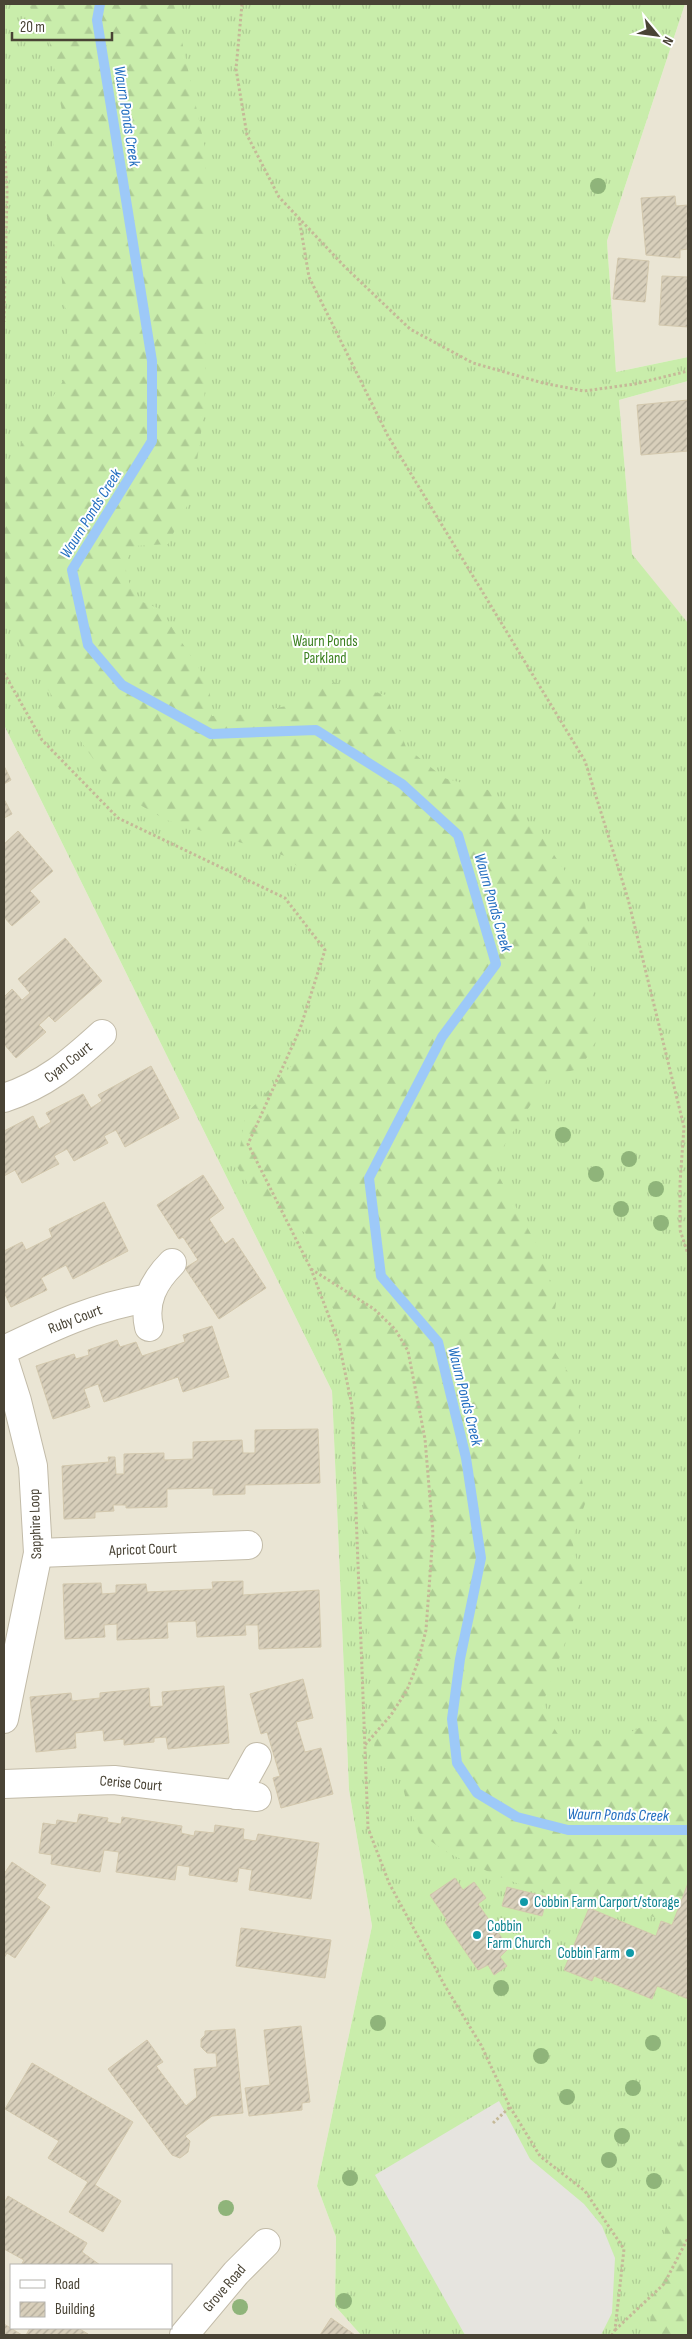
<svg xmlns="http://www.w3.org/2000/svg" width="692" height="2339" font-family="'Sofia Sans Condensed',sans-serif">
<style>
.residential{fill:#eae5d4;fill-rule:evenodd}
.grass{fill:url(#grass-tufts)}
.forest{fill:url(#forest-firs)}
.parking{fill:#e6e4df}
.lines{fill:none;stroke-linecap:round;stroke-linejoin:round}
.stream{stroke:#9dc9f8;stroke-width:10}
.building{fill:url(#building-hatch);stroke:#d3c8ad}
.minor-casing{stroke:#c2bba8;stroke-width:30}
.path{stroke:#c5b998;stroke-width:3;stroke-dasharray:2.5 2.5;stroke-linecap:butt}
.minor{stroke:#fff;stroke-width:28}
.tree{fill:#8fb47a}
.culture-dot{fill:#0f9aa8;stroke:#fff;stroke-width:2}
.labels{text-anchor:middle;stroke-width:4;stroke-linejoin:round;paint-order:stroke}
.park-label{font-size:15px;fill:#3c8121;stroke:#fff}
.street-label{font-size:15px;fill:#494335;stroke:#fff}
.culture-label{font-size:15px;fill:#0d838f;stroke:#fff;text-anchor:start}
.water-label{font-size:16px;font-style:italic;fill:#226ec0;stroke:#fff}
</style>
<defs>
<pattern id="grass-tufts" width="24" height="20" patternUnits="userSpaceOnUse" patternTransform="scale(1.25)"><rect width="24" height="20" fill="#c9edab"/><path d="M3 7l-1-3M5 7V3M7 7l1-3M15 17l-1-3M17 17v-4M19 17l1-3" fill="none" stroke="#aecc94"/></pattern>
<pattern id="forest-firs" width="22" height="20" patternUnits="userSpaceOnUse" patternTransform="scale(1.25)"><rect width="22" height="20" fill="#c9edab"/><path d="M5 1l3.5 6h-7zM16 11l3.5 6h-7z" fill="#aecc94"/></pattern>
<pattern id="building-hatch" width="6" height="6" patternUnits="userSpaceOnUse" patternTransform="scale(1.25)"><rect width="6" height="6" fill="#d8cfbb"/><path d="M-1 1l2-2M0 6l6-6M5 7l2-2" fill="none" stroke="#b1aa99"/></pattern>
</defs>
<rect width="100%" height="100%" fill="#f5f2e7"/>
<g class="residential">
<polygon points="685,4 688,4 688,357 616,372 607,241"/>
<polygon points="688,381 688,623 632,555 619,400"/>
<path d="M 4,725 L 332,1391 L 349,1790 L 372,1926 L 317,2186 L 336,2237 L 335,2306 L 361,2335 L 4,2335 ZM 11,2265 L 171,2265 L 171,2328 L 11,2328 Z"/>
</g>
<polygon class="grass" points="4,4 685,4 607,241 616,372 688,357 688,381 619,400 632,554 688,623 688,2335 361,2335 335,2306 336,2237 317,2186 372,1926 349,1790 332,1391 4,725"/>
<g class="forest">
<polygon points="27,4 174,4 205,148 208,270 204,412 192,496 168,544 135,546 125,562 127,578 138,600 160,609 209,684 212,716 251,714 286,706 328,681 386,695 406,747 444,778 488,790 538,831 585,901 595,1016 595,1044 580,1069 550,1075 492,1164 542,1254 556,1303 550,1345 568,1372 580,1412 577,1454 586,1501 572,1540 584,1591 544,1700 549,1720 559,1736 610,1742 660,1718 688,1713 688,1930 651,1916 572,1903 500,1877 448,1853 419,1833 406,1800 401,1779 375,1761 359,1408 344,1340 307,1234 265,1209 237,1167 245,1115 298,1059 371,991 371,927 285,856 166,820 116,791 70,726 11,628 4,623 4,471 71,369 61,271 41,193 62,111 47,29"/>
<polygon points="688,2123 688,2335 648,2335 679,2144"/>
</g>
<polygon class="parking" points="499,2101 530,2159 584,2204 602,2226 615,2258 612,2313 601,2335 465,2335 375,2175"/>
<g class="lines">
<polyline class="stream" points="100,4 97,20 152,361 152,441 72,570 88,645 122,685 211,734 316,730 402,784 458,835 496,964 442,1037 369,1178 381,1276 438,1342 466,1458 481,1558 460,1659 452,1719 457,1763 477,1793 517,1817 568,1830 688,1830"/>
</g>
<g class="building">
<polygon points="675,196 676,206 688,205 688,249 680,250 680,258 646,255 641,198"/>
<polygon points="618,258 649,261 645,302 613,299"/>
<polygon points="662,276 688,277 688,327 659,325"/>
<polygon points="688,400 688,451 641,455 637,405"/>
<polygon points="4,766 11,780 4,784"/>
<polygon points="4,799 12,814 4,818"/>
<polygon points="18,831 53,871 30,891 40,902 12,926 4,917 4,844"/>
<polygon points="65,938 102,981 55,1022 49,1016 39,1025 46,1032 16,1058 4,1044 4,997 12,989 22,1000 30,993 18,979"/>
<polygon points="151,1066 179,1118 125,1147 116,1130 104,1136 108,1143 74,1161 67,1149 54,1156 59,1164 22,1183 15,1170 4,1176 4,1131 33,1116 39,1129 51,1122 46,1113 83,1094 91,1108 102,1101 98,1095"/>
<polygon points="203,1175 224,1208 209,1219 225,1244 233,1238 266,1288 219,1319 185,1268 198,1260 183,1237 179,1239 157,1205"/>
<polygon points="104,1202 128,1251 73,1279 66,1265 41,1278 47,1290 11,1307 4,1292 4,1251 22,1242 26,1250 52,1237 49,1229"/>
<polygon points="212,1326 229,1377 183,1392 178,1377 104,1402 98,1384 84,1389 90,1407 53,1419 36,1366 74,1354 76,1359 89,1355 88,1350 117,1340 120,1347 136,1342 142,1356 185,1342 183,1335"/>
<polygon points="318,1429 320,1483 245,1485 245,1494 213,1495 213,1488 167,1489 167,1507 126,1508 126,1505 113,1505 114,1511 95,1512 95,1518 64,1519 62,1466 109,1462 108,1457 115,1457 116,1474 124,1474 124,1454 164,1453 164,1460 193,1459 193,1442 242,1440 243,1453 255,1453 255,1430"/>
<polygon points="243,1581 243,1595 319,1590 321,1647 259,1649 258,1625 245,1625 246,1635 197,1637 196,1621 167,1622 168,1638 117,1640 117,1624 104,1625 105,1637 65,1639 63,1584 101,1583 102,1594 116,1593 116,1585 146,1584 147,1592 213,1589 212,1582"/>
<polygon points="303,1679 313,1718 296,1722 305,1752 321,1748 333,1794 281,1808 273,1778 280,1776 267,1732 261,1734 250,1694"/>
<polygon points="224,1686 229,1743 168,1749 166,1737 154,1738 154,1742 124,1745 124,1739 104,1741 103,1730 75,1733 76,1748 36,1752 30,1697 71,1693 72,1701 100,1698 100,1693 149,1688 150,1707 163,1706 162,1692"/>
<polygon points="79,1814 108,1818 107,1822 121,1824 122,1817 182,1826 181,1833 194,1836 195,1831 214,1833 215,1825 244,1829 243,1839 256,1841 258,1834 319,1843 311,1899 249,1890 252,1870 239,1868 237,1882 189,1875 190,1867 177,1865 175,1880 116,1872 119,1852 104,1850 100,1872 51,1864 52,1855 39,1853 43,1823 56,1825 57,1820 77,1823"/>
<polygon points="12,1862 46,1885 37,1898 50,1907 15,1958 7,1953 4,1958 4,1874"/>
<polygon points="455,1878 463,1890 474,1882 486,1898 478,1904 509,1948 500,1957 507,1966 494,1975 488,1965 478,1970 445,1922 447,1920 430,1895"/>
<polygon points="688,1883 688,1999 657,1986 652,1999 594,1976 592,1981 564,1970 589,1908 656,1936 661,1921 672,1925"/>
<polygon points="507,1887 547,1897 542,1916 502,1906"/>
<polygon points="241,1928 331,1940 325,1978 236,1966"/>
<polygon points="301,2026 310,2102 302,2103 302,2110 249,2116 245,2088 270,2085 264,2030"/>
<polygon points="235,2029 243,2113 212,2116 185,2136 190,2141 188,2152 180,2158 172,2155 108,2069 147,2040 163,2062 156,2066 186,2106 197,2097 194,2069 217,2067 216,2053 207,2053 201,2047 201,2039 205,2035 205,2031"/>
<polygon points="32,2063 133,2122 95,2185 121,2201 103,2232 69,2212 88,2182 48,2158 59,2141 5,2109"/>
<polygon points="8,2196 87,2243 82,2252 100,2265 21,2265 24,2260 4,2249 4,2203"/>
<polygon points="331,2318 355,2335 320,2335"/>
<polygon points="4,2324 22,2335 4,2335"/>
<polygon points="30,2328 78,2328 88,2334 26,2335"/>
</g>
<g class="lines">
<defs>
<g id="minor">
<path d="M 4,1098 C 46,1084 70,1063 102,1034"/>
<path d="M 149,1327 C 143,1301 154,1281 172,1263"/>
<path d="M 4,1350 C 54,1326 93,1307 149,1298"/>
<polyline points="4,1360 17,1401 33,1466 38,1553 4,1719"/>
<polyline points="38,1553 248,1545"/>
<polyline points="4,1784 114,1780 257,1797"/>
<polyline points="236,1795 257,1757"/>
<polyline points="184,2335 236,2273 266,2243"/>
</g>
</defs>
<use href="#minor" class="minor-casing"/>
<g class="path">
<polyline points="242,4 236,69 247,135 279,197 345,267 410,329 473,363 543,383 584,391 635,384 688,371"/>
<polyline points="4,141 7,191 4,322"/>
<polyline points="299,218 309,277 388,436 585,761 628,899 684,1127 680,1183 680,1230 688,1254"/>
<polyline points="4,673 42,740 118,818 285,898 325,950 300,1029 248,1144 311,1269 339,1343 352,1406 368,1828 389,1883 445,1986 481,2045 510,2107 540,2156 585,2191 624,2249 615,2330 612,2335"/>
<polyline points="311,1269 374,1309 395,1329 408,1351 425,1439 433,1534 426,1630 418,1662 407,1690 391,1715 365,1745"/>
<polyline points="493,2123 510,2107"/>
<polyline points="615,2330 664,2284 688,2238"/>
</g>
<use href="#minor" class="minor"/>
</g>
<g class="tree">
<circle cx="598" cy="186" r="8"/>
<circle cx="563" cy="1135" r="8"/>
<circle cx="629" cy="1159" r="8"/>
<circle cx="596" cy="1174" r="8"/>
<circle cx="656" cy="1189" r="8"/>
<circle cx="621" cy="1209" r="8"/>
<circle cx="661" cy="1223" r="8"/>
<circle cx="501" cy="1988" r="8"/>
<circle cx="378" cy="2023" r="8"/>
<circle cx="653" cy="2043" r="8"/>
<circle cx="541" cy="2056" r="8"/>
<circle cx="633" cy="2088" r="8"/>
<circle cx="567" cy="2097" r="8"/>
<circle cx="622" cy="2136" r="8"/>
<circle cx="609" cy="2160" r="8"/>
<circle cx="350" cy="2178" r="8"/>
<circle cx="654" cy="2181" r="8"/>
<circle cx="226" cy="2208" r="8"/>
<circle cx="344" cy="2301" r="8"/>
<circle cx="240" cy="2307" r="8"/>
</g>
<g class="culture-dot">
<circle cx="524" cy="1902" r="5"/>
<circle cx="477" cy="1935" r="5"/>
<circle cx="630" cy="1953" r="5"/>
</g>
<g class="labels">
<g class="park-label">
<text x="325" y="646">Waurn Ponds<tspan x="325" dy="17">Parkland</tspan></text>
</g>
<g class="street-label">
<text transform="translate(68 1062) rotate(-38)" y="5">Cyan Court</text>
<text transform="translate(75 1319) rotate(-21)" y="5">Ruby Court</text>
<text transform="translate(35 1524) rotate(-92)" y="5">Sapphire Loop</text>
<text transform="translate(143 1549) rotate(-2)" y="5">Apricot Court</text>
<text transform="translate(131 1783) rotate(5)" y="5">Cerise Court</text>
<text transform="translate(224 2288) rotate(-49)" y="5">Grove Road</text>
</g>
<g class="culture-label">
<text x="534" y="1907">Cobbin Farm Carport/storage</text>
<text x="487" y="1931">Cobbin<tspan x="487" dy="17">Farm Church</tspan></text>
<text x="620" y="1958" text-anchor="end">Cobbin Farm</text>
</g>
<g class="water-label">
<text transform="translate(128 116) rotate(81)" y="6">Waurn Ponds Creek</text>
<text transform="translate(90 513) rotate(-58)" y="6">Waurn Ponds Creek</text>
<text transform="translate(494 902) rotate(74)" y="6">Waurn Ponds Creek</text>
<text transform="translate(466 1396) rotate(76)" y="6">Waurn Ponds Creek</text>
<text transform="translate(618 1814) rotate(1)" y="6">Waurn Ponds Creek</text>
</g>
</g>
<rect width="692" height="2339" fill="none" stroke="#494335" stroke-width="10"/>
<rect x="10" y="2264" width="162" height="65" fill="#ffffff" stroke="#b6b4ae"/>
<rect x="20" y="2280" width="25" height="8" fill="#ffffff" stroke="#b6b4ae"/>
<text x="55" y="2289" font-size="15" fill="#494335">Road</text>
<rect x="20" y="2302" width="25" height="15" fill="url(#building-hatch)" stroke="#b6b4ae"/>
<text x="55" y="2314" font-size="15" fill="#494335">Building</text>
<g transform="translate(657 35) rotate(119)" stroke="#ffffff" stroke-width="4" paint-order="stroke">
<path d="M0-4L9 19L0 12L-9 19Z" fill="#494335"/>
<text y="-8" font-size="14" font-weight="bold" text-anchor="middle" fill="#494335">N</text>
</g>
<path d="M12 32v8h100v-8" fill="none" stroke="#494335" stroke-width="2.5"/>
<text x="20" y="32" font-size="15" fill="#494335" stroke="#ffffff" stroke-width="4" paint-order="stroke">20 m</text>
</svg>
